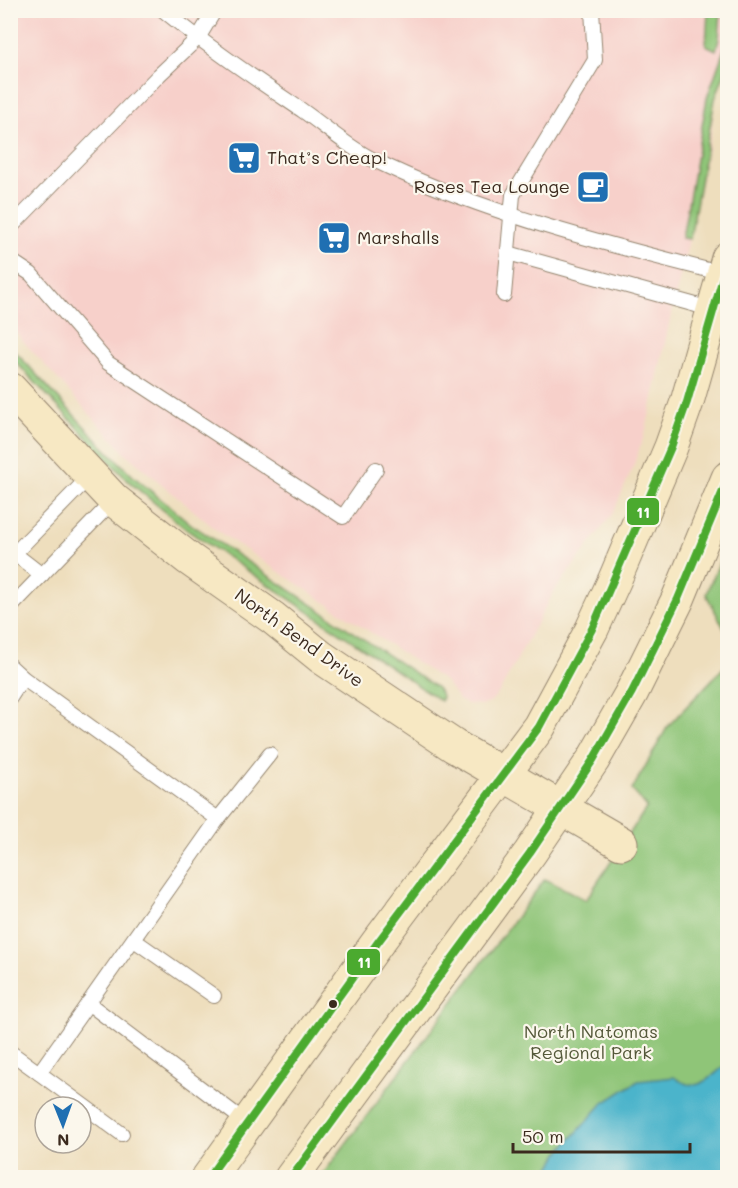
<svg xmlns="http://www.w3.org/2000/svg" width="738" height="1188" font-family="Mali,sans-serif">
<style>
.built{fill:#f7d0ca}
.green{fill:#8fc578;stroke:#65784b;stroke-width:1.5}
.water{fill:#4cb4cb;stroke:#446f74;stroke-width:1.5}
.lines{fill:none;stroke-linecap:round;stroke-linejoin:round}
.lane-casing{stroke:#94846e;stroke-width:16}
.secondary-casing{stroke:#94846e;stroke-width:35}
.lane{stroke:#fff;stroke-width:14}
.secondary{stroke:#f7e8c3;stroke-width:33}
.bus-1-casing{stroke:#fbf7ec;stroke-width:12}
.bus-1{stroke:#4baa2f;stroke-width:8}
.bus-dot{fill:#3b2a1e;stroke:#fbf7ec;stroke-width:2}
.labels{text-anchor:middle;stroke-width:4.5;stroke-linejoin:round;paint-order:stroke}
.poi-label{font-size:18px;fill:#3b2a1e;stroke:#fbf7ec;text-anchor:start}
.street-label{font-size:18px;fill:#3b2a1e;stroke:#fbf7ec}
.park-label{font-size:18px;fill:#545839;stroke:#fbf7ec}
.line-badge{stroke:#fbf7ec;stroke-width:2}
.badge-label{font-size:16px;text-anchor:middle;font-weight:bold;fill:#fff}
</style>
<rect width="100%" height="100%" fill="#fbf7ec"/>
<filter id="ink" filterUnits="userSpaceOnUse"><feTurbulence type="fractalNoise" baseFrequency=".0167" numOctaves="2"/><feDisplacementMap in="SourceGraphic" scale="12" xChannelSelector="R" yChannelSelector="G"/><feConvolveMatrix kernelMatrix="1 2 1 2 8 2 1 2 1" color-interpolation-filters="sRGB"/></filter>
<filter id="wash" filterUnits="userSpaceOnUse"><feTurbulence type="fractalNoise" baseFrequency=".008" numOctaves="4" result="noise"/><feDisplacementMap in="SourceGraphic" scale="24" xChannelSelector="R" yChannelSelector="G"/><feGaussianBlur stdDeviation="1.35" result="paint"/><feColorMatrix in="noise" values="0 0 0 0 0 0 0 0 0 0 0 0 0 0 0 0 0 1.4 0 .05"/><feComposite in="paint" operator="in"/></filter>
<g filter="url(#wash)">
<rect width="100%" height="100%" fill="#eedebd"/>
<polygon class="built" points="11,11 727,11 727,66 715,99 711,134 689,240 671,315 646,430 633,467 613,513 553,593 500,691 490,703 482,705 467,704 459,700 446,682 219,532 127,455 11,328"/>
<g class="green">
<polygon points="708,11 721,11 719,39 716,50 706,45"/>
<polygon points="727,41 727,67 715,99 690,239 682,238 707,98"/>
<polygon points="11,347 98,441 133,476 191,524 437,688 442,696 441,701 187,530 128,481 11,357"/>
<polygon points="727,545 728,634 727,634 706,594"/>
<polygon points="727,664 727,1177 320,1178 545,879 586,900 647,807 632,790 668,726"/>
</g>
<path class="water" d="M 722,1068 L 727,1068 L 727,1177 L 544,1177 L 562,1149 L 602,1104 L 638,1081 L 674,1077 C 696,1093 705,1082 722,1068 Z"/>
</g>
<g filter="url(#ink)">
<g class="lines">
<defs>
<g id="lane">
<path d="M 163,10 C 208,47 256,79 303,111 C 326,127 349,148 374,160 C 482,213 608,245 724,274"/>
<polyline points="10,228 159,75 198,38 215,10"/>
<polyline points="508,253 714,310"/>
<polyline points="10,260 31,274 108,363 343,517 376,469"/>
<polyline points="504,295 513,195 595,60 592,10"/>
<polyline points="15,554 42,575"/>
<polyline points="10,558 91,475"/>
<polyline points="10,608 114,500"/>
<polyline points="10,666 23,678 218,819 39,1073 10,1052"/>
<polyline points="10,698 23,678"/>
<polyline points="218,819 270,754"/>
<polyline points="134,940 214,996"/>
<polyline points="88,1003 247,1123"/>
<polyline points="39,1073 122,1134"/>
</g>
<g id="secondary">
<polyline points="10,389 114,500 189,559 273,618 321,657 454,746 621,843"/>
<polyline points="208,1178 378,942 539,727 592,629 615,579 671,447 687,402 728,258"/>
<polyline points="291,1178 530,853 593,760 632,692 678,599 728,478"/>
</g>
</defs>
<use href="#lane" class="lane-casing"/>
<use href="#secondary" class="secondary-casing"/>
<use href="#lane" class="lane"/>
<use href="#secondary" class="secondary"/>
<defs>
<g id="bus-1">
<polyline points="208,1178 378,942 539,727 592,629 671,447 687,402 728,260"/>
<polyline points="291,1178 530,853 593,760 632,692 678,599 728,479"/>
</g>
</defs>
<use href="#bus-1" class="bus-1-casing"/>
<use href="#bus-1" class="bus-1"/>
</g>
</g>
<defs>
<symbol id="supermarket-square" viewBox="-11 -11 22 22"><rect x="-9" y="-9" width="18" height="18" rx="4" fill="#1f6fb2" stroke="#fbf7ec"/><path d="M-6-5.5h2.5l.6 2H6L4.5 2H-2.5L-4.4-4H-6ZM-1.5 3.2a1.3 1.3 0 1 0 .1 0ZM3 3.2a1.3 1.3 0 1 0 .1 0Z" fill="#fff"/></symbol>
<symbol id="cafe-square" viewBox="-11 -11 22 22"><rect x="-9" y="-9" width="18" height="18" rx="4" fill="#1f6fb2" stroke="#fbf7ec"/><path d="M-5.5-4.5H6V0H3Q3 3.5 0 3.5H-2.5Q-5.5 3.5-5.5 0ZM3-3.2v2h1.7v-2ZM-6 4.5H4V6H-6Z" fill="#fff"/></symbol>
</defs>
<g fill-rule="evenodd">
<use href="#supermarket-square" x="225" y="139" width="38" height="38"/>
<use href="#cafe-square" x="574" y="168" width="38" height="38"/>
<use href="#supermarket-square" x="315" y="219" width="38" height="38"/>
</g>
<circle class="bus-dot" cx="333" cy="1004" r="5"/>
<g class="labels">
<g class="poi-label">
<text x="267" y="164">That’s Cheap!</text>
<text x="570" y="193" text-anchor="end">Roses Tea Lounge</text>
<text x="357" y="244">Marshalls</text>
</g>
<g class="street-label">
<text transform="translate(299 638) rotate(36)" y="6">North Bend Drive</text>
</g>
<g class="park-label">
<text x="591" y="1038">North Natomas<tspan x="591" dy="21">Regional Park</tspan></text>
</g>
</g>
<g class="line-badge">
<rect x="626" y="497" width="34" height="29" rx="6" fill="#4baa2f"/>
<rect x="346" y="948" width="35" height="28" rx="6" fill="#4baa2f"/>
</g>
<g class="badge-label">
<text x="643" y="518">11</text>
<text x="364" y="968">11</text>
</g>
<rect width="738" height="1188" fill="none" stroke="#fbf7ec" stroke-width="36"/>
<g transform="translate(63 1125) rotate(179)"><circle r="28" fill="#fbf7ec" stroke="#aea59a" stroke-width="1.5"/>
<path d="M0-4.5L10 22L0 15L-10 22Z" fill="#1f6fb2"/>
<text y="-9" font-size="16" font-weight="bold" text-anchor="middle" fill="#3b2a1e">N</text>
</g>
<path d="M513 1143v9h177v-9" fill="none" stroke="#3b2a1e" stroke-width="3"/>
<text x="522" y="1143" font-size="18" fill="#3b2a1e" stroke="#fbf7ec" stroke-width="4.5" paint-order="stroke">50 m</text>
</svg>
